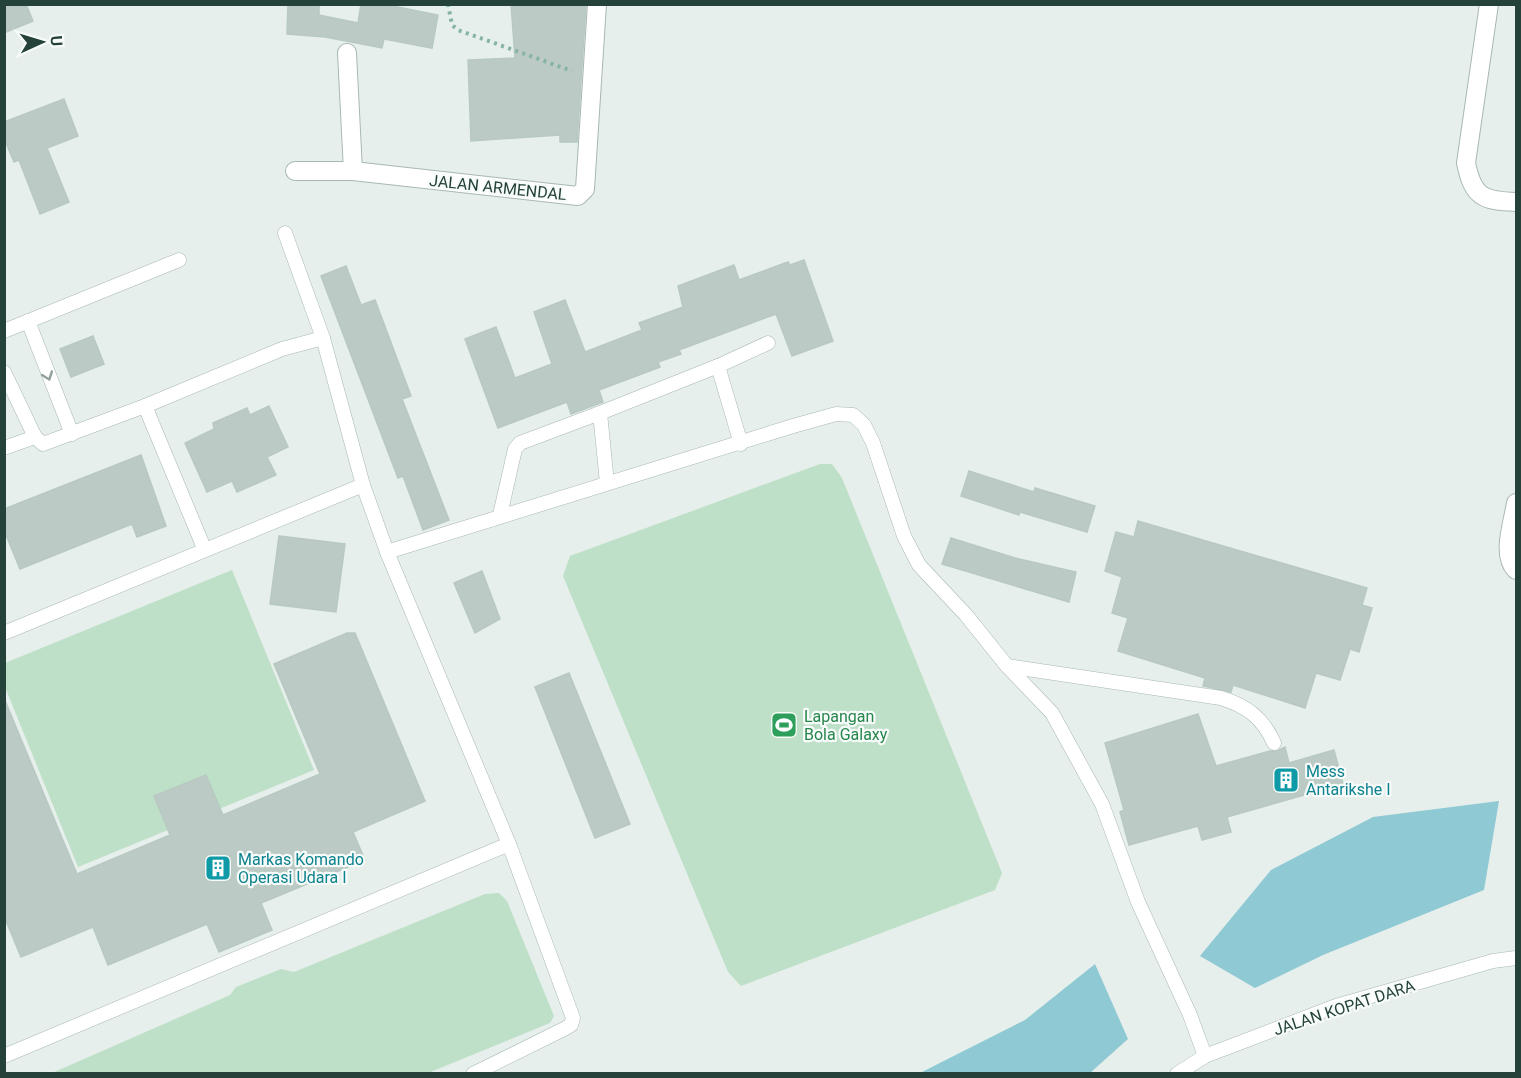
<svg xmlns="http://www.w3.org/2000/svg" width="1521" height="1078" font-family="Roboto,sans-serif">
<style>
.green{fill:#bfe0c8}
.water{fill:#8ec9d4}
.building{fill:#bbcac4;stroke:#b8c9c2;stroke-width:1.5}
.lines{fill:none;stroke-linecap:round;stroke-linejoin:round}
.service-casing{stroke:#a8b8b2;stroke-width:15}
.minor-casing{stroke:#a8b8b2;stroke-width:20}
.path{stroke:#86b3a5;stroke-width:4;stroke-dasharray:3 4.5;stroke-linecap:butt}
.service{stroke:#fff;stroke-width:14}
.minor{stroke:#fff;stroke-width:18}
.oneway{stroke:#92a09c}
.labels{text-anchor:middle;stroke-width:4.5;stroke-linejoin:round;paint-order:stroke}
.street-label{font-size:16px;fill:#24423a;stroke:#f7fbf9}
.leisure-label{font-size:16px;fill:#27864d;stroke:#f7fbf9;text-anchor:start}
.culture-label{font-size:16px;fill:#0d838f;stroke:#f7fbf9;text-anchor:start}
</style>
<rect width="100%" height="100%" fill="#e6efeb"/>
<g class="green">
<polygon points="820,464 832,464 842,478 1002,873 995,890 741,986 728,972 563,576 570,556"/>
<polygon points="232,570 314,770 78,867 5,687 5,663"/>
<polygon points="499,893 507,901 554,1016 550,1023 428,1073 52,1073 230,995 236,987 281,969 294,972 485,894"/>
</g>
<g class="water">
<polygon points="1499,801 1484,890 1323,955 1255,988 1200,956 1271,870 1373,817"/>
<polygon points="1095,964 1128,1039 1090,1073 920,1073 1025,1020"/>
</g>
<g class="building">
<polygon points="4,4 26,4 33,21 4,33"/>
<polygon points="288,4 319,4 319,15 358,23 361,4 383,4 438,15 432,48 384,39 382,48 325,37 287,34"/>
<polygon points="511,4 586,4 577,142 560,142 560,135 471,141 468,60 515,58"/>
<polygon points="64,99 78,136 47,148 69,202 40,214 19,160 14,162 4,138 4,122"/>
<polygon points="804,260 833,341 792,356 776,314 679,350 681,354 658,362 660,367 599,390 603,402 571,414 567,402 498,428 465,339 496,327 515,378 552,364 534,312 565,300 585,352 642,330 639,323 683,307 678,286 734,265 739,280 788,262 790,265"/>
<polygon points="346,266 361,305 375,300 411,396 402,399 449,520 423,530 403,476 398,478 321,276"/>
<polygon points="93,336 104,364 71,377 60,349"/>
<polygon points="269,406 288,447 267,457 276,475 237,492 232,481 207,492 185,443 214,429 213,423 247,408 250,415"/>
<polygon points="141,455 166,526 137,537 132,524 20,569 4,530 4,509"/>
<polygon points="969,471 1034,492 1035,488 1095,506 1087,532 1020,512 1019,515 961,496"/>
<polygon points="1138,521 1367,588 1362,605 1372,608 1359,652 1350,649 1340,680 1316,673 1305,708 1233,685 1231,692 1203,686 1205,678 1118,651 1128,618 1112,613 1122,577 1105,571 1116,532 1134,537"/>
<polygon points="279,536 345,544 336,612 270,604"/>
<polygon points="951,538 1015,558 1076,572 1069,602 942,564"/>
<polygon points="482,571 500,619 475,633 454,583"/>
<polygon points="347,633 355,633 425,801 353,832 365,860 261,903 272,930 219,952 207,924 108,965 93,927 21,957 4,916 4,698 77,874 170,835 154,796 206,775 223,815 320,774 274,664"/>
<polygon points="569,673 630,824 595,838 535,687"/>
<polygon points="1198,714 1216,766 1270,751 1277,751 1285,747 1289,763 1334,750 1343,784 1227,817 1231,832 1202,840 1198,826 1129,845 1120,812 1124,810 1105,743"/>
</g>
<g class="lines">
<defs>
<g id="service">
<polyline points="285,233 323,338 363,485 387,552 509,844 573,1018 571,1025 564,1029 473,1074"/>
<polyline points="28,321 72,434"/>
<polyline points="4,331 179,260"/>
<polyline points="718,366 741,444"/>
<polyline points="4,372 35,437 43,444 145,406 282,349 323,338"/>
<polyline points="145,406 204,548"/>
<polyline points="4,448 35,437"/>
<polyline points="607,483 600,413 718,366 768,343"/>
<polyline points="500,515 515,449 520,443 600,413"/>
<polyline points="387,552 793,426 836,414 853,415 864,425 873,443 904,536 919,565 966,615 1007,666 1052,713 1102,804 1138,902 1190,1015 1205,1056"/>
<polyline points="4,633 363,485"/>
<path d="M 1007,666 L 1221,698 C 1247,706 1263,718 1274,743"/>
<polyline points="4,1056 509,844"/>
<polyline points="1177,1074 1205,1056 1336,1006 1493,961 1516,958"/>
</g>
<g id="minor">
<path d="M 1489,4 L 1466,163 C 1473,197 1483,201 1516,202"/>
<polyline points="347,53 353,171"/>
<polyline points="295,171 353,171 578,196 585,189 597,4"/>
<path d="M 1516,503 C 1513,523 1501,555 1516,570"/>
</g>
</defs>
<use href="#service" class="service-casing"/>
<use href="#minor" class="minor-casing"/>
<polyline class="path" points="448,4 452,25 458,30 572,71"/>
<use href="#service" class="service"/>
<use href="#minor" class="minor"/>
</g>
<defs><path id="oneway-chevron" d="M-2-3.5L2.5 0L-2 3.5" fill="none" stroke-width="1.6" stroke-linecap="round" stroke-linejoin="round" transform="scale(1.5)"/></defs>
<use class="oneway" href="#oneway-chevron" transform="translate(48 376) rotate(70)"/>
<defs>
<symbol id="stadium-square" viewBox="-11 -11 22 22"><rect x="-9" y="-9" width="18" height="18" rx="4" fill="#2e9e5b" stroke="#f7fbf9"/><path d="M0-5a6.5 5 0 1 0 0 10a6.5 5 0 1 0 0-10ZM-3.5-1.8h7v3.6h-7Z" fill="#fff"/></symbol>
<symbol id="building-square" viewBox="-11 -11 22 22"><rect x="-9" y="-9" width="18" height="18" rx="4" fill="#0f9aa8" stroke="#f7fbf9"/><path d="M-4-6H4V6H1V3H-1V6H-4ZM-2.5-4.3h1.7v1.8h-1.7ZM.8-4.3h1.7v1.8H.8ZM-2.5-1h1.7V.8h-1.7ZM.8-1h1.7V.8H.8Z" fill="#fff"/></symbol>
</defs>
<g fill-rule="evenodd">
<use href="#stadium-square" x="769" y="710" width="30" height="30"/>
<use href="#building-square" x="1271" y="765" width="30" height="30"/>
<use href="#building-square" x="203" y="853" width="30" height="30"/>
</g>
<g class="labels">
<g class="street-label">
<text transform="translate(498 187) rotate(6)" y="6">JALAN ARMENDAL</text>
<text transform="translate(1344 1007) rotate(-18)" y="6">JALAN KOPAT DARA</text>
</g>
<g class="leisure-label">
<text x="804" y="722">Lapangan<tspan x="804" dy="18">Bola Galaxy</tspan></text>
</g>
<g class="culture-label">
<text x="1306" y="777">Mess<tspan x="1306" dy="18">Antarikshe I</tspan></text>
<text x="238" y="865">Markas Komando<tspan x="238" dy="18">Operasi Udara I</tspan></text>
</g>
</g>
<rect width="1521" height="1078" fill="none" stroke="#24423a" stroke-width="12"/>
<g transform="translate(42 42) rotate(86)" stroke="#f7fbf9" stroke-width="4.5" paint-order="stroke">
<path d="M0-4.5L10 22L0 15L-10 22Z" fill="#24423a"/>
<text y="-9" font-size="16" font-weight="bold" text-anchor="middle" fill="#24423a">U</text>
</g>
</svg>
